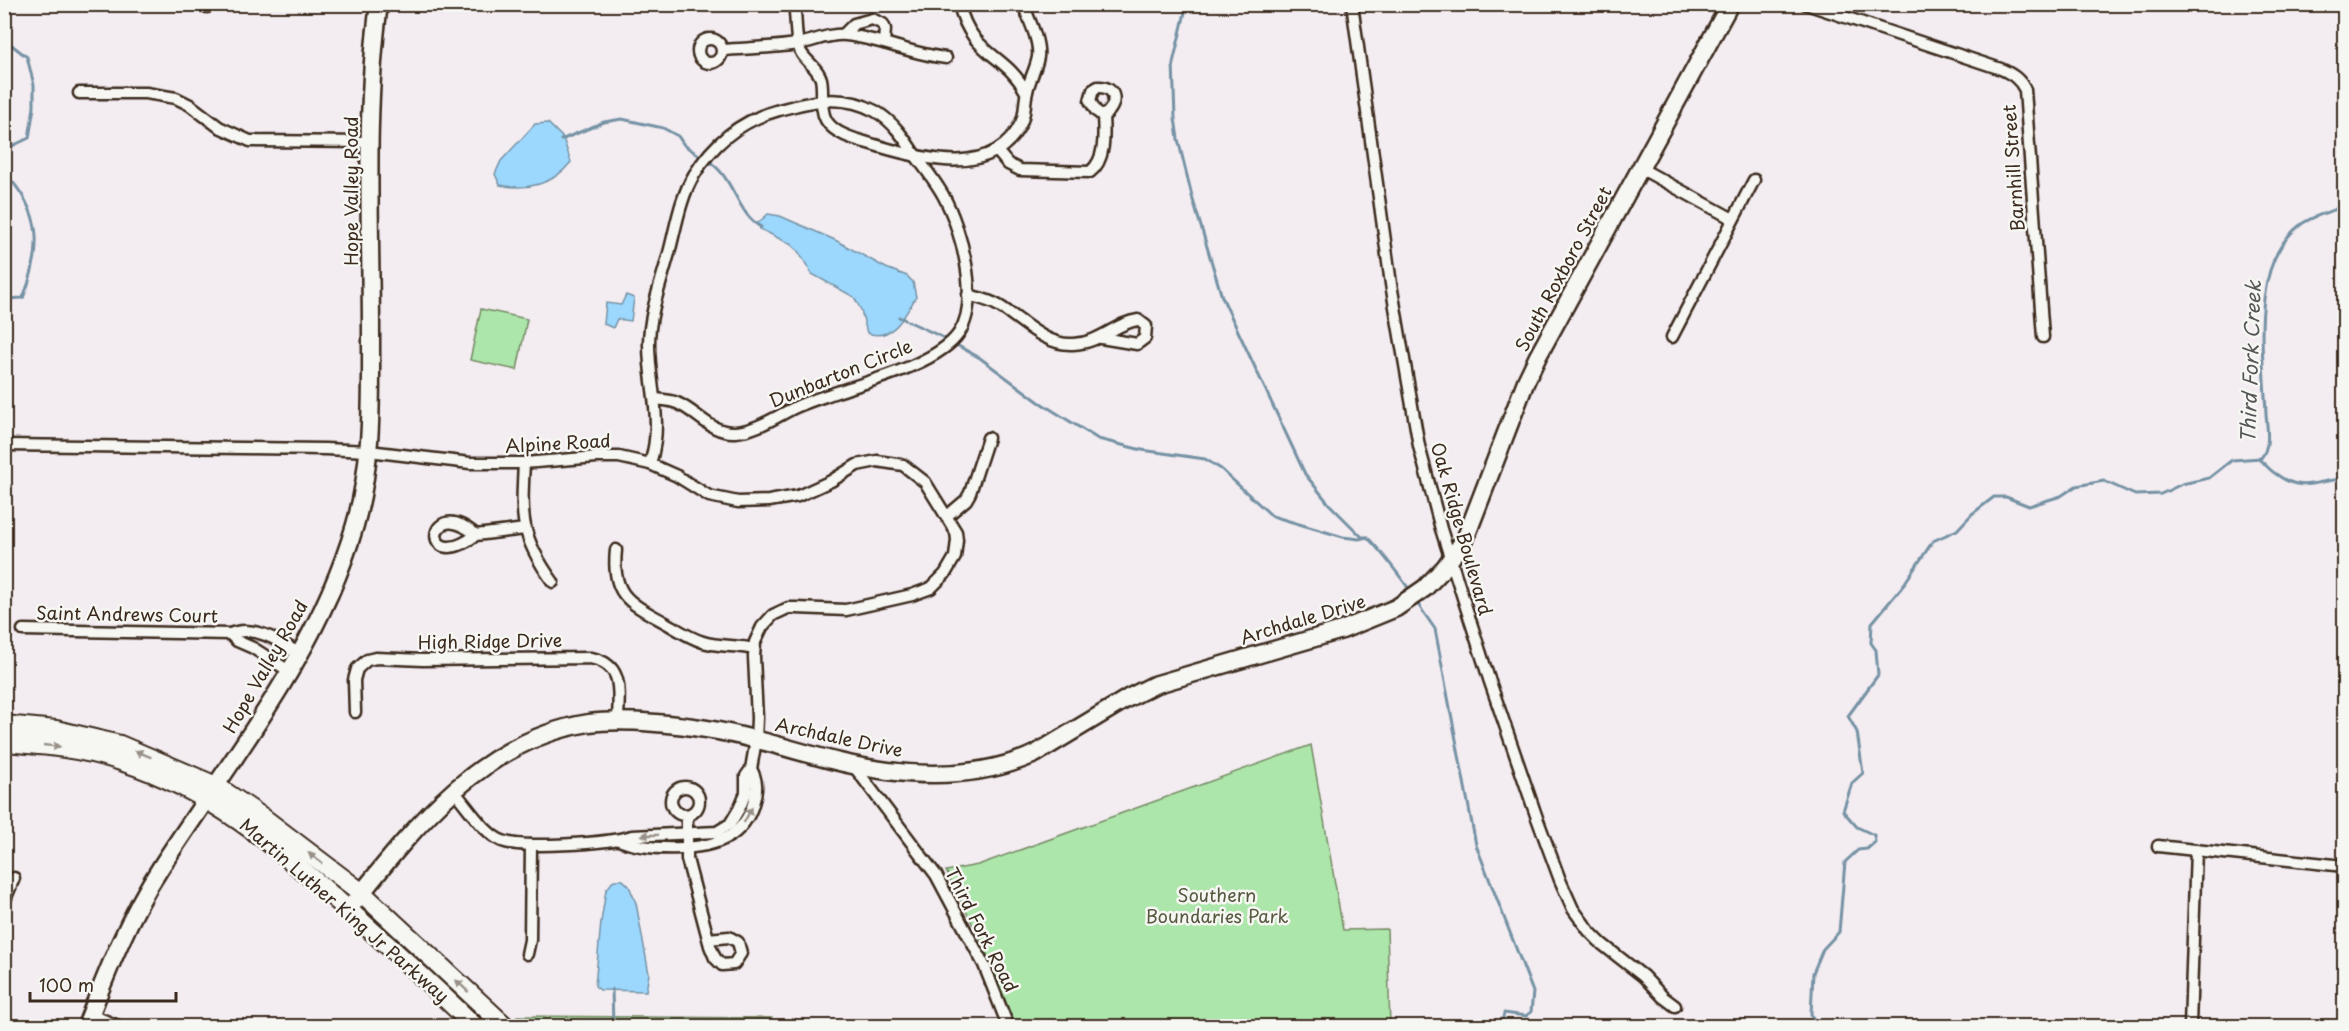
<svg xmlns="http://www.w3.org/2000/svg" width="2349" height="1031" font-family="'Playpen Sans',sans-serif">
<style>
.green{fill:#ace6aa;stroke:#748864;stroke-width:1.5}
.water{fill:#9cd7fd;stroke:#7592a4;stroke-width:1.5}
.lines{fill:none;stroke-linecap:round;stroke-linejoin:round}
.stream{stroke:#7592a4;stroke-width:3}
.street-casing{stroke:#3b2a1e;stroke-width:15}
.secondary-casing{stroke:#3b2a1e;stroke-width:21}
.primary-casing{stroke:#3b2a1e;stroke-width:22}
.street{stroke:#f6f6f2;stroke-width:10}
.secondary{stroke:#f6f6f2;stroke-width:16}
.primary{stroke:#f6f6f2;stroke-width:18}
.oneway{fill:#989088}
.labels{text-anchor:middle;stroke-width:5;stroke-linejoin:round;paint-order:stroke}
.street-label{font-size:18px;fill:#3b2a1e;stroke:#f6f6f2}
.park-label{font-size:18px;fill:#575941;stroke:#f6f6f2}
.water-label{font-size:20px;font-style:italic;fill:#535556;stroke:#f6f6f2}
</style>
<rect width="100%" height="100%" fill="#f3ecf1"/>
<filter id="ink" filterUnits="userSpaceOnUse"><feTurbulence type="fractalNoise" baseFrequency=".0167" numOctaves="2"/><feDisplacementMap in="SourceGraphic" scale="12" xChannelSelector="R" yChannelSelector="G"/><feConvolveMatrix kernelMatrix="1 2 1 2 8 2 1 2 1" color-interpolation-filters="sRGB"/></filter>
<g filter="url(#ink)">
<g class="green">
<polygon points="481,309 527,319 517,370 470,360"/>
<polygon points="1311,745 1343,930 1387,929 1390,1026 1015,1026 985,949 946,871 978,865"/>
<polygon points="517,1016 772,1018 772,1026 525,1026"/>
</g>
<g class="water">
<path d="M 548,123 L 563,138 L 571,162 C 554,184 527,191 500,185 L 495,174 L 501,161 L 535,124 Z"/>
<path d="M 768,214 L 780,216 L 835,240 L 886,268 L 907,276 L 913,282 L 916,297 C 905,315 893,342 867,333 L 861,310 L 854,297 L 812,274 L 798,251 L 790,244 L 760,229 L 758,223 Z"/>
<polygon points="626,295 634,298 631,321 617,319 613,328 604,324 606,303 621,305"/>
<polygon points="614,880 623,880 629,886 636,903 649,974 646,991 600,990 595,986 601,922 606,890"/>
</g>
<g class="lines">
<g class="stream">
<path d="M 1187,4 L 1173,63 L 1175,118 L 1178,139 L 1193,200 L 1222,297 L 1305,474 L 1329,504 L 1362,537 L 1367,537 C 1383,553 1396,571 1409,589"/>
<polyline points="4,35 11,4"/>
<polyline points="4,39 27,57 34,85 34,107 29,138 4,150"/>
<polyline points="561,140 604,122 622,119 663,128 678,136 684,145 703,158"/>
<path d="M 708,161 C 734,176 736,213 761,227"/>
<path d="M 4,172 C 43,213 43,248 23,298 L 4,299"/>
<polyline points="899,317 942,337 980,358 1039,402 1098,439 1142,450 1205,459 1221,469 1272,516 1343,537 1359,539 1367,537"/>
<path d="M 2258,459 C 2265,463 2269,470 2276,474 C 2303,494 2315,480 2344,479"/>
<polyline points="1417,603 1435,629 1476,845 1533,992 1531,1012 1526,1016 1504,1013 1501,1026"/>
<polyline points="612,989 613,1026"/>
<path d="M 1817,1026 L 1811,1014 L 1813,973 L 1823,949 L 1839,932 L 1845,862 L 1858,850 L 1867,849 L 1875,842 L 1874,835 L 1857,827 L 1843,811 L 1852,783 L 1863,773 L 1857,732 L 1848,716 L 1878,675 L 1876,650 L 1871,643 L 1872,623 L 1902,587 L 1933,541 L 1957,530 L 1972,514 L 1994,497 L 2006,497 L 2029,506 L 2061,496 L 2076,486 L 2104,481 L 2135,495 L 2161,494 L 2182,484 L 2209,478 L 2232,460 L 2261,458 C 2271,446 2267,428 2266,414 C 2264,358 2248,266 2299,226 C 2311,216 2330,212 2344,206"/>
</g>
<defs>
<g id="street">
<polyline points="207,4 207,7"/>
<path d="M 794,4 C 797,19 794,41 802,54 C 808,63 818,68 821,79 C 824,92 819,107 826,120 C 835,136 862,141 878,146 C 925,160 995,178 1021,123 C 1026,113 1024,102 1027,92 C 1029,80 1036,69 1038,57 C 1040,41 1029,20 1023,4"/>
<path d="M 959,4 C 971,56 1006,53 1026,92"/>
<polyline points="1352,4 1391,284 1419,446 1441,529 1489,679 1537,818 1560,880 1573,909 1589,931 1602,944 1643,976 1663,997 1675,1006"/>
<path d="M 1806,4 L 2001,69 C 2012,74 2020,79 2025,90 L 2043,337"/>
<polyline points="844,34 854,24 872,19 883,24 885,29 884,43"/>
<circle cx="710" cy="51" r="12"/>
<path d="M 723,50 C 747,48 772,48 797,44 C 813,42 829,33 846,35 C 881,39 911,54 946,58"/>
<path d="M 1098,87 C 1118,86 1118,107 1103,116 L 1096,111 L 1090,101 L 1093,90 Z"/>
<polyline points="79,93 146,93 176,98 190,105 219,127 250,141 371,142"/>
<path d="M 998,152 L 1008,164 L 1020,170 L 1090,172 C 1106,160 1104,134 1103,116"/>
<polyline points="1640,168 1733,219"/>
<path d="M 968,295 C 979,298 989,300 999,306 C 1021,319 1045,346 1073,344 C 1101,343 1115,323 1138,320 L 1146,326 L 1145,338 L 1137,344 L 1101,338"/>
<polyline points="1672,337 1754,180"/>
<path d="M 4,445 L 325,449 L 369,451 L 470,463 L 524,463 L 597,457 L 619,457 L 650,464 L 677,476 L 709,496 L 738,502 L 769,501 L 798,496 L 831,481 L 857,465 L 877,461 L 903,465 L 925,482 L 956,532 L 957,540 L 955,557 L 945,574 L 931,588 L 912,595 L 846,610 L 796,608 L 788,608 L 773,615 L 762,627 L 755,642 L 754,657 L 757,718 L 756,740 L 751,769 L 746,776 L 746,793 L 739,809 L 730,824 L 717,832 L 632,836 C 610,843 519,850 500,840 C 483,832 466,804 453,790"/>
<path d="M 524,463 C 521,518 520,536 553,582"/>
<path d="M 650,464 C 664,419 649,388 649,344 C 649,314 661,283 669,253 C 676,227 680,198 694,175 C 714,142 742,120 779,110 C 812,101 842,93 875,111 C 893,121 904,138 915,155 C 925,168 935,181 943,195 C 961,228 981,300 959,333 C 939,363 870,381 837,392 C 823,397 809,401 796,407 C 777,416 756,431 735,432 C 710,433 698,412 677,403 C 671,400 662,400 656,399"/>
<polyline points="947,516 966,500 970,493 988,438"/>
<path d="M 476,535 C 420,577 426,492 476,535 L 525,529"/>
<path d="M 616,550 C 611,596 630,603 666,623 C 678,630 690,638 703,642 C 719,647 738,645 754,649"/>
<path d="M 23,630 L 230,634 C 252,624 281,641 299,654"/>
<polyline points="230,634 237,641 253,648 289,671"/>
<path d="M 355,712 L 354,680 L 357,669 L 367,660 L 376,658 L 423,660 L 590,658 C 626,664 618,694 618,723"/>
<polyline points="853,765 936,875 984,965 1008,1026"/>
<circle cx="685" cy="801" r="14"/>
<polyline points="687,815 687,859 710,946 715,958 722,965 734,964 741,953 738,942 729,937 708,939"/>
<path d="M 619,840 C 646,851 702,852 728,837 C 740,831 750,816 753,804 C 757,791 758,781 751,769"/>
<polyline points="2158,846 2344,866"/>
<polyline points="4,902 14,878"/>
<polyline points="527,954 530,940 531,845"/>
<polyline points="91,1015 118,1026"/>
<polyline points="2190,1026 2196,850"/>
</g>
<g id="secondary">
<path d="M 348,910 C 412,830 480,740 589,723 C 620,719 662,723 693,727 C 741,733 788,749 835,761 C 900,777 972,782 1035,754 L 1128,698 L 1154,685 L 1342,630 L 1396,608 L 1425,588 L 1445,567 L 1466,537 L 1526,381 L 1538,356 L 1730,4"/>
<path d="M 86,1026 C 107,972 129,916 161,867 C 232,757 318,653 355,525 C 373,462 371,398 371,334 C 371,225 364,113 379,4"/>
</g>
<g id="primary">
<polyline points="4,725 56,730 120,745 216,786 262,817 362,893 505,1026"/>
<path d="M 4,742 C 44,745 83,748 121,761 C 217,792 280,850 354,915 C 395,952 436,988 474,1026"/>
</g>
</defs>
<use href="#street" class="street-casing"/>
<use href="#secondary" class="secondary-casing"/>
<use href="#primary" class="primary-casing"/>
<use href="#street" class="street"/>
<use href="#secondary" class="secondary"/>
<use href="#primary" class="primary"/>
</g>
<defs><path id="oneway-solid" d="M-6-.8H1V-3.2L6.5 0L1 3.2V.8H-6Z" transform="scale(1.5)"/></defs>
<g class="oneway">
<use href="#oneway-solid" transform="translate(52 746) rotate(6)"/>
<use href="#oneway-solid" transform="translate(143 754) rotate(-158)"/>
<use href="#oneway-solid" transform="translate(748 815) rotate(-62)"/>
<use href="#oneway-solid" transform="translate(650 835) rotate(179)"/>
<use href="#oneway-solid" transform="translate(315 858) rotate(-142)"/>
<use href="#oneway-solid" transform="translate(462 986) rotate(-137)"/>
</g>
</g>
<g class="labels">
<g class="street-label">
<text transform="translate(2014 168) rotate(-94)" y="6">Barnhill Street</text>
<text transform="translate(352 191) rotate(-90)" y="6">Hope Valley Road</text>
<text transform="translate(1564 269) rotate(-62)" y="6">South Roxboro Street</text>
<text transform="translate(841 374) rotate(-22)" y="6">Dunbarton Circle</text>
<text transform="translate(558 444) rotate(-3)" y="6">Alpine Road</text>
<text transform="translate(1461 529) rotate(74)" y="6">Oak Ridge Boulevard</text>
<text transform="translate(127 615) rotate(1)" y="6">Saint Andrews Court</text>
<text transform="translate(1303 620) rotate(-17)" y="6">Archdale Drive</text>
<text transform="translate(490 642) rotate(-1)" y="6">High Ridge Drive</text>
<text transform="translate(266 667) rotate(-60)" y="6">Hope Valley Road</text>
<text transform="translate(839 738) rotate(12)" y="6">Archdale Drive</text>
<text transform="translate(344 911) rotate(41)" y="6">Martin Luther King Jr Parkway</text>
<text transform="translate(981 930) rotate(63)" y="6">Third Fork Road</text>
</g>
<g class="park-label">
<text x="1217" y="902">Southern<tspan x="1217" dy="21">Boundaries Park</tspan></text>
</g>
<g class="water-label">
<text transform="translate(2251 362) rotate(-88)" y="7">Third Fork Creek</text>
</g>
</g>
<rect width="2349" height="1031" fill="none" stroke="#f6f6f2" stroke-width="24"/>
<rect x="12" y="12" width="2325" height="1007" fill="none" stroke="#3b2a1e" stroke-width="2" filter="url(#ink)"/>
<path d="M30 992v9h146v-9" fill="none" stroke="#3b2a1e" stroke-width="3"/>
<text x="39" y="992" font-size="18" fill="#3b2a1e" stroke="#f6f6f2" stroke-width="4.5" paint-order="stroke">100 m</text>
</svg>
